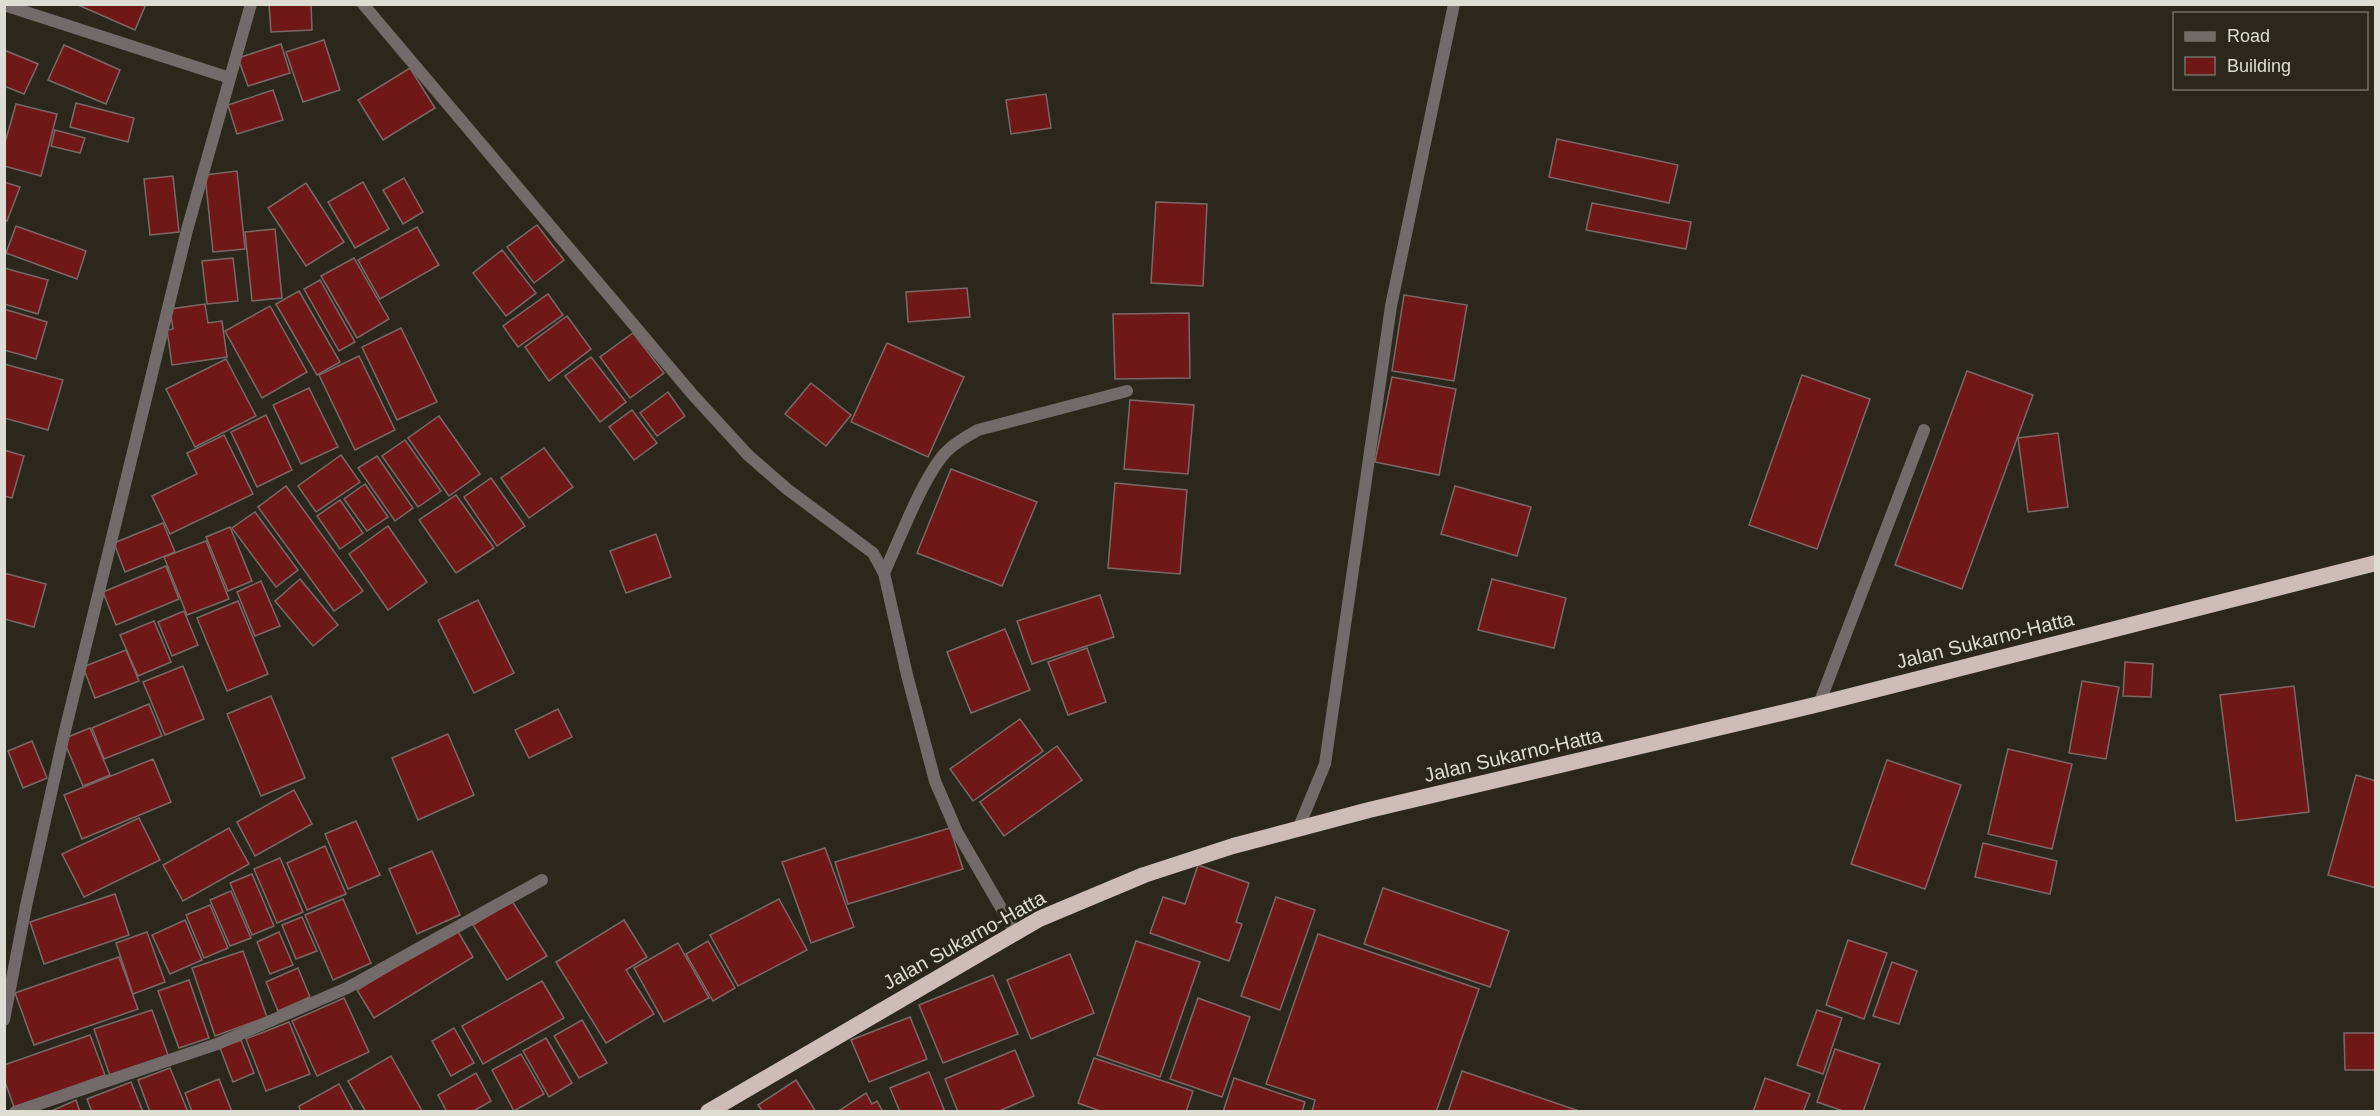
<svg xmlns="http://www.w3.org/2000/svg" width="2380" height="1116" font-family="Arial,sans-serif">
<style>
.building{fill:#701817;stroke:#7b6967;stroke-width:1.5}
.lines{fill:none;stroke-linecap:round;stroke-linejoin:round}
.service{stroke:#736b6a;stroke-width:12}
.minor{stroke:#736b6a;stroke-width:12}
.trunk{stroke:#cebcb8;stroke-width:16}
.labels{text-anchor:middle;stroke-width:6;stroke-linejoin:round;paint-order:stroke}
.street-label{font-size:20px;fill:#deddd4;stroke:#2b281b}
</style>
<rect width="100%" height="100%" fill="#2b281b"/>
<g class="building">
<polygon points="76,4 146,4 135,30"/>
<polygon points="269,4 311,4 312,30 271,32"/>
<polygon points="324,40 340,90 303,102 286,52"/>
<polygon points="281,44 290,73 248,86 238,58"/>
<polygon points="64,45 120,70 106,104 48,80"/>
<polygon points="4,50 38,64 24,94 4,86"/>
<polygon points="410,68 435,108 383,140 358,100"/>
<polygon points="273,90 283,120 237,134 228,105"/>
<polygon points="1046,94 1051,128 1011,134 1006,100"/>
<polygon points="76,103 134,118 128,142 70,127"/>
<polygon points="16,104 57,114 41,176 4,166 4,146"/>
<polygon points="55,130 85,138 80,153 51,146"/>
<polygon points="1557,139 1678,165 1669,203 1549,177"/>
<polygon points="237,171 245,249 213,252 205,175"/>
<polygon points="173,176 179,232 150,235 144,179"/>
<polygon points="404,178 423,212 403,224 383,190"/>
<polygon points="4,182 20,187 7,221 4,220"/>
<polygon points="363,182 389,229 355,248 328,202"/>
<polygon points="306,183 344,242 306,266 268,208"/>
<polygon points="1156,202 1207,204 1203,286 1151,283"/>
<polygon points="1592,203 1691,222 1686,249 1586,230"/>
<polygon points="537,225 564,260 534,283 507,247"/>
<polygon points="16,226 86,251 77,279 6,253"/>
<polygon points="417,227 439,265 380,299 358,260"/>
<polygon points="275,229 282,298 252,301 245,232"/>
<polygon points="502,250 536,293 506,316 473,273"/>
<polygon points="233,258 238,301 207,304 202,261"/>
<polygon points="354,258 389,319 357,338 321,276"/>
<polygon points="4,268 48,280 38,314 4,304"/>
<polygon points="320,280 355,342 339,351 304,289"/>
<polygon points="967,288 970,317 908,322 906,292"/>
<polygon points="299,291 340,362 317,375 276,304"/>
<polygon points="548,294 563,315 518,347 503,326"/>
<polygon points="1404,295 1467,305 1454,381 1392,371"/>
<polygon points="205,304 208,323 222,321 227,357 172,365 167,330 173,329 170,309"/>
<polygon points="270,306 307,372 262,398 225,331"/>
<polygon points="4,309 47,322 36,359 4,350"/>
<polygon points="1189,313 1190,378 1115,379 1113,314"/>
<polygon points="567,316 591,349 549,381 525,347"/>
<polygon points="401,328 437,402 397,420 362,347"/>
<polygon points="633,333 664,373 630,398 600,357"/>
<polygon points="887,343 964,377 928,457 851,422"/>
<polygon points="359,356 395,430 355,450 319,375"/>
<polygon points="591,357 626,402 600,422 565,376"/>
<polygon points="226,359 256,416 195,447 166,389"/>
<polygon points="4,364 63,380 48,430 4,418"/>
<polygon points="1967,371 2033,395 1962,589 1895,565"/>
<polygon points="1802,375 1870,399 1817,549 1749,525"/>
<polygon points="1392,377 1456,389 1439,475 1375,462"/>
<polygon points="811,383 851,415 826,446 785,414"/>
<polygon points="309,388 338,447 301,464 273,405"/>
<polygon points="668,392 685,416 657,436 640,413"/>
<polygon points="1130,400 1194,405 1188,474 1124,469"/>
<polygon points="632,410 657,443 634,460 609,427"/>
<polygon points="266,415 292,470 257,487 231,432"/>
<polygon points="439,416 480,474 449,496 408,438"/>
<polygon points="2058,433 2068,507 2028,512 2018,438"/>
<polygon points="224,435 253,494 170,534 152,496 197,474 187,453"/>
<polygon points="405,440 441,491 418,507 382,456"/>
<polygon points="544,448 573,487 529,518 501,478"/>
<polygon points="4,450 24,456 12,498 4,496"/>
<polygon points="341,455 360,482 316,512 298,486"/>
<polygon points="377,456 413,508 395,521 358,468"/>
<polygon points="951,469 1037,502 1002,586 917,553"/>
<polygon points="491,478 525,526 497,546 464,497"/>
<polygon points="1115,483 1187,490 1180,574 1108,568"/>
<polygon points="365,484 388,517 367,531 344,499"/>
<polygon points="286,486 363,591 334,611 258,507"/>
<polygon points="1455,486 1531,507 1517,556 1441,534"/>
<polygon points="456,495 494,548 456,573 419,520"/>
<polygon points="340,500 363,533 340,549 317,516"/>
<polygon points="255,512 298,570 276,587 232,528"/>
<polygon points="163,523 175,552 125,572 114,543"/>
<polygon points="388,526 427,582 388,610 349,554"/>
<polygon points="230,527 252,581 228,591 206,537"/>
<polygon points="656,534 671,577 626,593 610,551"/>
<polygon points="206,541 229,599 187,615 164,557"/>
<polygon points="166,566 179,599 116,625 103,592"/>
<polygon points="4,573 46,584 34,627 4,619"/>
<polygon points="300,579 338,625 313,646 275,601"/>
<polygon points="1492,579 1566,598 1554,648 1478,630"/>
<polygon points="261,581 280,626 255,636 237,592"/>
<polygon points="1100,595 1114,637 1032,664 1017,621"/>
<polygon points="478,600 514,673 474,693 438,620"/>
<polygon points="238,601 268,674 227,691 197,618"/>
<polygon points="184,611 198,645 172,656 158,622"/>
<polygon points="154,621 171,662 138,676 120,635"/>
<polygon points="1005,629 1030,690 971,713 947,652"/>
<polygon points="1087,648 1106,702 1068,715 1048,662"/>
<polygon points="126,650 139,681 95,698 83,667"/>
<polygon points="2125,662 2153,664 2151,697 2123,696"/>
<polygon points="183,666 204,719 165,735 143,682"/>
<polygon points="2082,681 2119,687 2106,759 2069,753"/>
<polygon points="2294,686 2309,812 2236,821 2220,695"/>
<polygon points="271,696 305,778 261,796 227,714"/>
<polygon points="149,704 162,736 104,759 92,728"/>
<polygon points="558,709 572,737 529,758 515,730"/>
<polygon points="1020,719 1043,751 973,801 950,769"/>
<polygon points="90,728 110,775 83,786 63,739"/>
<polygon points="448,734 474,795 418,820 392,758"/>
<polygon points="32,741 47,778 23,788 8,751"/>
<polygon points="1057,746 1082,780 1004,836 980,802"/>
<polygon points="2008,749 2072,764 2052,849 1988,834"/>
<polygon points="153,759 171,802 82,839 64,795"/>
<polygon points="1887,760 1961,785 1925,889 1851,864"/>
<polygon points="2356,775 2376,781 2376,888 2328,875"/>
<polygon points="294,790 312,824 255,856 237,822"/>
<polygon points="139,818 160,860 84,897 62,854"/>
<polygon points="356,821 380,875 348,889 325,834"/>
<polygon points="229,828 249,864 183,901 163,865"/>
<polygon points="950,828 963,869 848,904 835,862"/>
<polygon points="1983,843 2057,861 2050,894 1975,877"/>
<polygon points="325,846 346,894 307,910 287,863"/>
<polygon points="825,848 854,927 811,943 782,862"/>
<polygon points="432,851 460,915 417,934 389,869"/>
<polygon points="280,858 303,912 277,923 254,869"/>
<polygon points="1198,865 1249,883 1236,922 1242,924 1229,961 1150,933 1163,897 1185,904"/>
<polygon points="252,874 274,926 252,935 230,883"/>
<polygon points="1383,888 1509,931 1490,987 1364,944"/>
<polygon points="231,891 251,938 230,946 210,900"/>
<polygon points="115,894 129,935 44,964 30,922"/>
<polygon points="1276,897 1315,910 1280,1010 1241,996"/>
<polygon points="343,899 371,963 333,980 305,915"/>
<polygon points="779,899 807,950 738,986 710,935"/>
<polygon points="512,901 547,956 507,980 473,925"/>
<polygon points="210,905 228,948 204,958 186,915"/>
<polygon points="302,917 317,951 296,959 282,925"/>
<polygon points="185,920 202,960 170,974 152,935"/>
<polygon points="624,920 647,957 626,970 654,1014 606,1043 556,962"/>
<polygon points="457,930 473,957 374,1018 357,990"/>
<polygon points="147,932 165,982 133,994 116,943"/>
<polygon points="279,932 293,965 270,974 257,942"/>
<polygon points="1318,934 1479,989 1436,1112 1312,1112 1315,1100 1266,1084"/>
<polygon points="1848,940 1887,953 1864,1019 1826,1005"/>
<polygon points="708,941 735,988 713,1001 686,954"/>
<polygon points="1136,941 1200,962 1160,1077 1097,1055"/>
<polygon points="678,943 709,998 664,1022 634,968"/>
<polygon points="243,951 267,1017 215,1036 192,968"/>
<polygon points="1070,954 1094,1013 1031,1039 1007,980"/>
<polygon points="119,957 138,1009 34,1045 15,993"/>
<polygon points="1892,962 1917,971 1899,1024 1873,1016"/>
<polygon points="298,968 310,997 278,1011 266,982"/>
<polygon points="993,975 1018,1034 943,1063 919,1005"/>
<polygon points="189,980 209,1038 179,1048 158,991"/>
<polygon points="542,981 564,1018 483,1064 462,1026"/>
<polygon points="344,998 369,1052 317,1076 292,1021"/>
<polygon points="1198,998 1250,1017 1222,1097 1170,1079"/>
<polygon points="152,1010 168,1055 110,1076 94,1029"/>
<polygon points="1817,1010 1842,1018 1823,1074 1797,1065"/>
<polygon points="910,1017 927,1059 869,1082 851,1040"/>
<polygon points="582,1020 607,1063 579,1078 554,1036"/>
<polygon points="289,1022 310,1074 266,1091 246,1039"/>
<polygon points="454,1028 474,1063 451,1076 432,1041"/>
<polygon points="2344,1033 2376,1033 2376,1070 2345,1070"/>
<polygon points="90,1035 105,1075 14,1107 4,1079 4,1065"/>
<polygon points="546,1038 572,1083 549,1097 523,1051"/>
<polygon points="241,1040 254,1073 233,1082 220,1048"/>
<polygon points="1835,1049 1880,1064 1863,1112 1846,1112 1817,1102"/>
<polygon points="1015,1050 1034,1096 997,1112 958,1112 945,1079"/>
<polygon points="521,1054 544,1094 514,1111 492,1070"/>
<polygon points="391,1056 422,1111 422,1112 366,1112 348,1081"/>
<polygon points="1094,1058 1193,1091 1186,1112 1103,1112 1078,1103"/>
<polygon points="170,1068 188,1112 150,1112 138,1080"/>
<polygon points="1462,1071 1582,1112 1448,1112"/>
<polygon points="929,1072 945,1112 900,1112 890,1088"/>
<polygon points="476,1073 491,1101 472,1112 447,1112 438,1095"/>
<polygon points="1234,1078 1305,1102 1302,1112 1223,1112"/>
<polygon points="1765,1078 1810,1094 1803,1112 1753,1112"/>
<polygon points="219,1079 232,1112 192,1112 185,1093"/>
<polygon points="796,1080 816,1112 763,1112 758,1105"/>
<polygon points="131,1082 143,1112 92,1112 87,1099"/>
<polygon points="339,1084 354,1112 301,1112 299,1106"/>
<polygon points="866,1093 872,1104 877,1101 883,1112 837,1112"/>
<polygon points="76,1100 80,1112 49,1112"/>
</g>
<g class="lines">
<polyline class="service" points="1819,704 1924,430"/>
<g class="minor">
<polyline points="363,4 693,395 748,455 787,489 873,553 884,573 907,675 935,781 957,832 1015,932"/>
<polyline points="4,5 230,78"/>
<path d="M 884,573 C 899,541 924,474 947,451 C 956,442 967,436 978,430 L 1127,391"/>
<polyline points="1298,829 1325,764 1391,306 1454,4"/>
<polyline points="4,1020 26,906 64,735 187,230 251,4"/>
<polyline points="15,1112 217,1044 347,988 542,880"/>
</g>
<polyline class="trunk" points="708,1112 1039,919 1144,875 1233,846 1369,810 1819,704 2376,563"/>
</g>
<g class="labels">
<g class="street-label">
<text transform="translate(1985 640) rotate(-14)" y="7">Jalan Sukarno-Hatta</text>
<text transform="translate(1513 755) rotate(-13)" y="7">Jalan Sukarno-Hatta</text>
<text transform="translate(964 940) rotate(-29)" y="7">Jalan Sukarno-Hatta</text>
</g>
</g>
<rect width="2380" height="1116" fill="none" stroke="#deddd4" stroke-width="12"/>
<rect x="2173" y="12" width="195" height="78" fill="#2b281b" stroke="#737065" stroke-width="1.5"/>
<rect x="2185" y="32" width="30" height="9" fill="#736b6a" stroke="#737065" stroke-width="1.5"/>
<text x="2227" y="42" font-size="18" fill="#deddd4">Road</text>
<rect x="2185" y="57" width="30" height="18" fill="#701817" stroke="#737065" stroke-width="1.5"/>
<text x="2227" y="72" font-size="18" fill="#deddd4">Building</text>
</svg>
